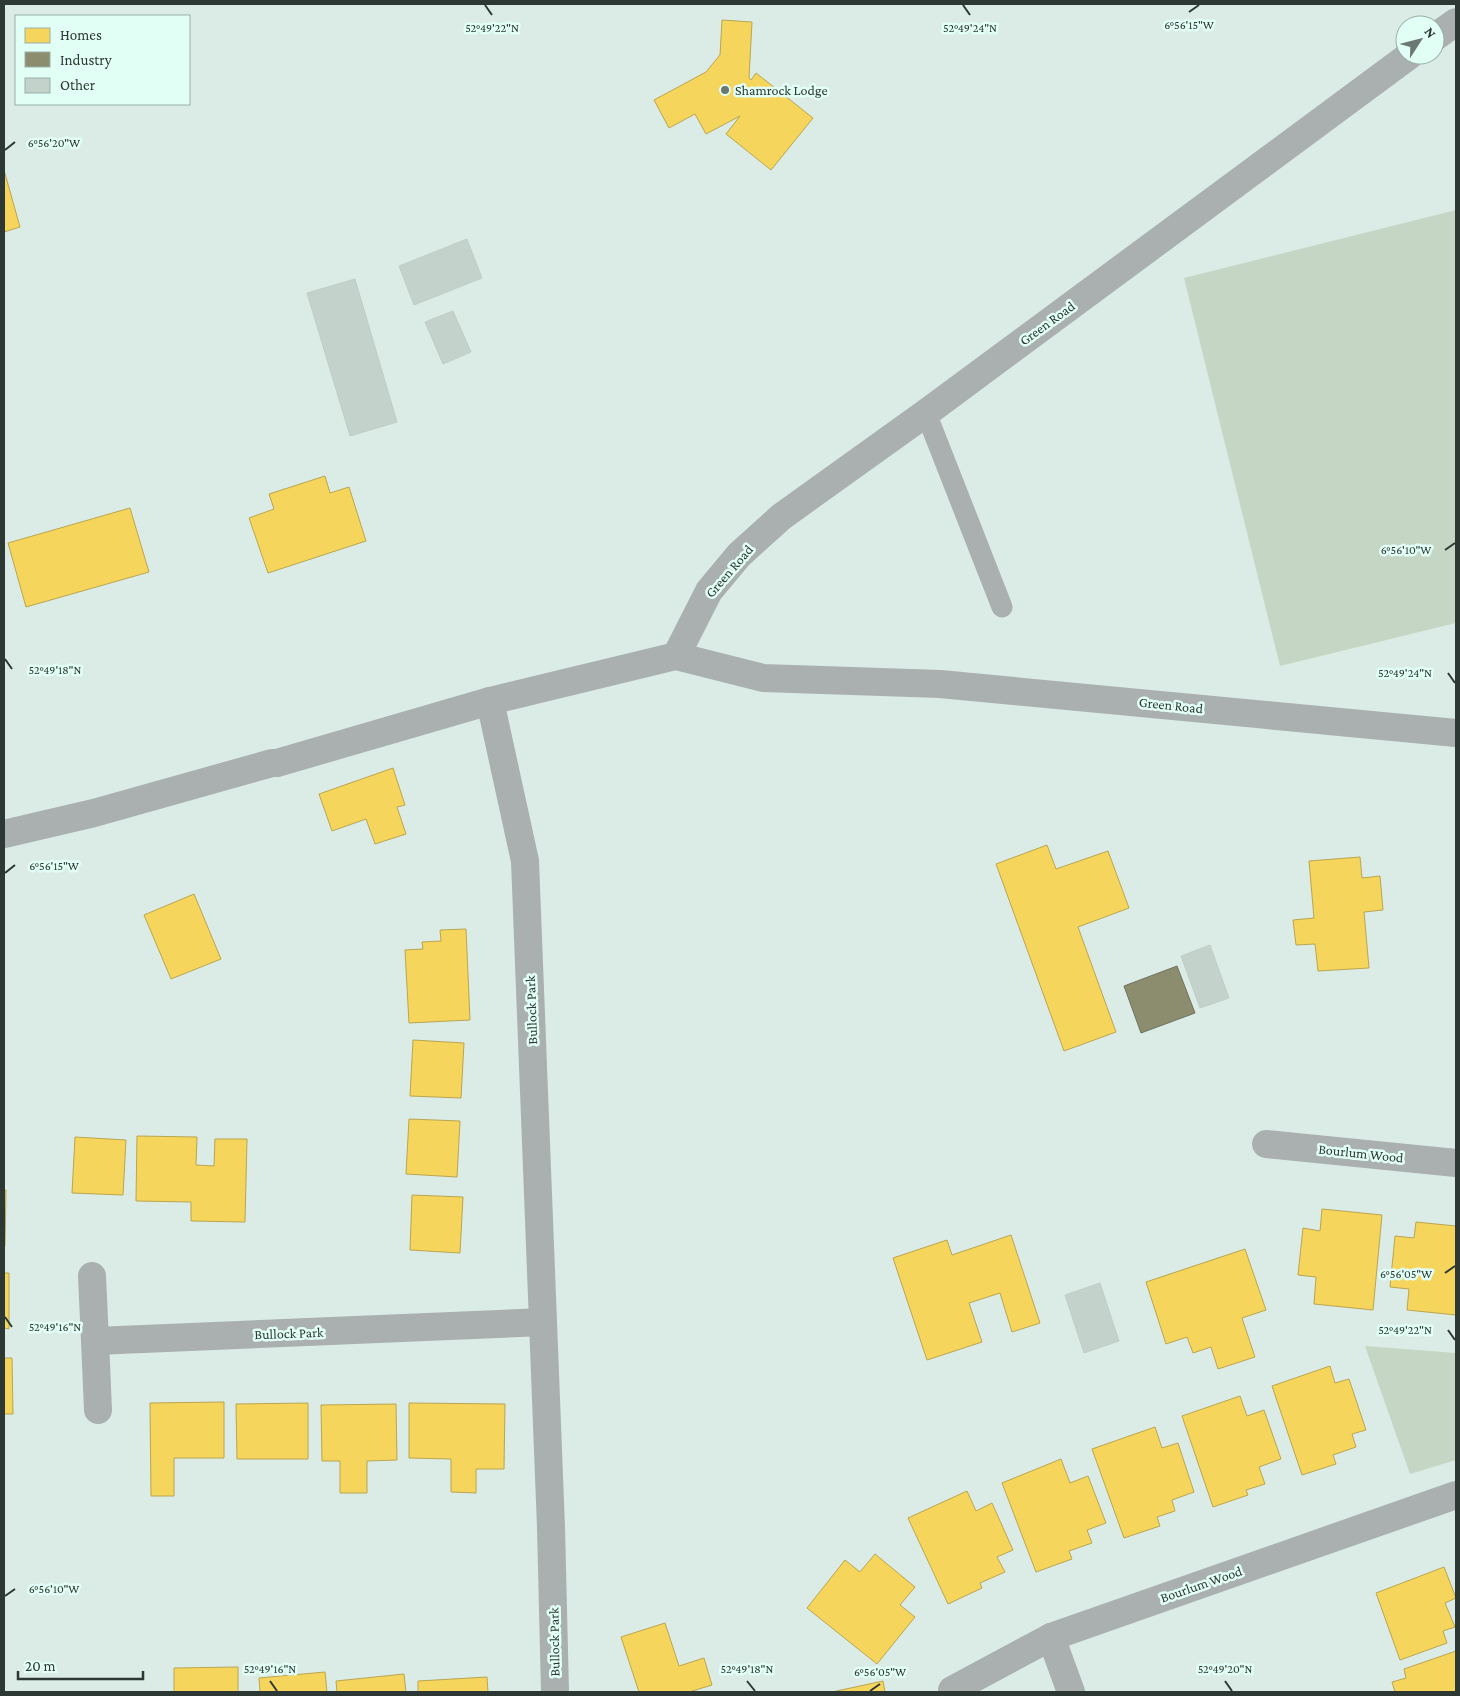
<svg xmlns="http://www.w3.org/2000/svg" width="1460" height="1696" font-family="'Crimson Pro',serif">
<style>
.green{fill:#c6d6c4}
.homes{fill:#f6d55c;stroke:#baa650}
.industry{fill:#8c8c6e;stroke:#70735d}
.building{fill:#c3d2ca;stroke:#c2cdc8}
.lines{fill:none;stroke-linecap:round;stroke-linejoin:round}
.service{stroke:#a9b0af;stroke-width:21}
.minor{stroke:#a9b0af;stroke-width:28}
.tertiary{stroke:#a9b0af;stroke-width:28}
.ticks{fill:none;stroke:#2d3835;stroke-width:2}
.poi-dot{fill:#6a7773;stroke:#e2fff6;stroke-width:2}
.labels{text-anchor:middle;stroke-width:5;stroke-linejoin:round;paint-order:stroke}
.poi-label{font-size:14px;fill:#2d3835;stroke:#e2fff6;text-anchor:start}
.street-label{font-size:14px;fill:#2d3835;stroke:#e2fff6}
.ticks-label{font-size:12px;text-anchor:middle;fill:#2d3835;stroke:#e2fff6;stroke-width:5;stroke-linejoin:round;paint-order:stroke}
</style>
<rect width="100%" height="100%" fill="#dbebe6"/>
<g class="green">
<polygon points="1456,210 1456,623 1280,666 1184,278"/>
<polygon points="1365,1346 1456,1353 1456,1460 1410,1474"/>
</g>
<g class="homes">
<polygon points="722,20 752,22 749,78 751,80 756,73 813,118 771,170 726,134 740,116 706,134 695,114 669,128 654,100 706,72 720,55"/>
<polygon points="4,170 20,227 4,232"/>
<polygon points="325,476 330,493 349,487 366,541 268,573 249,518 274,509 269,494"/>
<polygon points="130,508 149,572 26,607 8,543"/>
<polygon points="393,768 405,805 397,807 406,834 375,844 366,819 332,831 319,794"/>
<polygon points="1047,845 1056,869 1108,851 1129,908 1078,927 1116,1032 1064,1051 996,864"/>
<polygon points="1360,857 1362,878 1380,876 1383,910 1364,912 1369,968 1318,971 1315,944 1296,945 1293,920 1314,918 1309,861"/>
<polygon points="194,894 221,959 171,979 144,915"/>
<polygon points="466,929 470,1020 409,1023 405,950 423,949 422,942 441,941 440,930"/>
<polygon points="413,1040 464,1043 461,1098 410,1096"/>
<polygon points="409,1119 460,1121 457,1177 406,1174"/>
<polygon points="137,1136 197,1137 196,1165 214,1166 215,1139 247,1139 245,1222 191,1221 191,1202 136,1201"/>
<polygon points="75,1137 126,1140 123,1195 72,1193"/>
<polygon points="4,1190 6,1190 5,1246 4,1246"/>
<polygon points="412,1195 463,1197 460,1253 410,1250"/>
<polygon points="1322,1209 1382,1215 1373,1310 1314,1304 1316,1277 1298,1275 1303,1228 1320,1231"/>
<polygon points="1416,1222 1456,1226 1456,1315 1407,1310 1409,1289 1390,1287 1395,1236 1414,1238"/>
<polygon points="1011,1235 1040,1323 1012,1332 1000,1293 969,1303 982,1342 927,1360 893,1258 947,1240 952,1255"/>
<polygon points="1245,1249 1266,1310 1242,1318 1255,1357 1218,1369 1211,1347 1193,1353 1187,1337 1166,1344 1146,1282"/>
<polygon points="4,1273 9,1273 9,1329 4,1328"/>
<polygon points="4,1358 12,1358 13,1414 4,1414"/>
<polygon points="1330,1366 1335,1383 1349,1379 1366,1430 1352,1434 1356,1447 1333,1455 1336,1464 1302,1475 1272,1386"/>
<polygon points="1240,1396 1247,1416 1264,1410 1281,1459 1259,1467 1265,1484 1246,1490 1248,1495 1213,1507 1182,1416"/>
<polygon points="224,1402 224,1458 174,1458 174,1496 151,1496 150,1403"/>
<polygon points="308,1403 308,1459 237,1459 236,1404"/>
<polygon points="409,1403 505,1404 504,1469 476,1469 476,1493 451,1492 451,1459 409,1458"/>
<polygon points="396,1404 397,1460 367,1461 367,1493 340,1493 340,1461 322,1461 321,1405"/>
<polygon points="1155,1427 1162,1448 1178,1443 1194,1492 1172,1500 1175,1511 1157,1517 1160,1526 1124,1538 1092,1449"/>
<polygon points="1061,1459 1070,1483 1088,1476 1106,1523 1087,1530 1092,1543 1069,1551 1072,1559 1036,1572 1002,1483"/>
<polygon points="967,1491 976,1511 992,1503 1013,1550 997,1557 1005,1572 980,1583 982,1588 948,1604 908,1518"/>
<polygon points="875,1554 915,1587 900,1605 915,1617 877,1664 807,1608 845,1560 860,1572"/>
<polygon points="1444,1567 1456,1598 1445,1603 1455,1627 1443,1631 1447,1643 1400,1660 1376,1593"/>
<polygon points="665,1623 679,1666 704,1658 712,1685 689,1692 639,1692 621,1637"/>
<polygon points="1456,1651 1456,1692 1395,1692 1392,1682 1406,1678 1404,1669"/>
<polygon points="238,1667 238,1692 174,1692 174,1668"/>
<polygon points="325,1672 327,1692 260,1692 259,1678"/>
<polygon points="404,1674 406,1692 337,1692 336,1681"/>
<polygon points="487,1677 488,1692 418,1692 418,1681"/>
<polygon points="883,1681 885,1692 832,1692"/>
</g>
<polygon class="industry" points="1177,966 1195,1013 1141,1033 1124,986"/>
<g class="building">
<polygon points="467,239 482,278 414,305 399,266"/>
<polygon points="355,279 397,422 350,436 307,293"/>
<polygon points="453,311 471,352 443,364 425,322"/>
<polygon points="1210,945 1229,998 1200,1008 1181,956"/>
<polygon points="1100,1283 1119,1341 1084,1353 1065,1295"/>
</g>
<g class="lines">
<polyline class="service" points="926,413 1002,607"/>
<g class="minor">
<polyline points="490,701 525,861 551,1527 555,1692"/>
<polyline points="1266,1144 1456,1163"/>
<polyline points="92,1276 95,1341 543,1322"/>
<polyline points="95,1341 98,1410"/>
<polyline points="1051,1637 1071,1692"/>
<polyline points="952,1690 1051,1637 1456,1495"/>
</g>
<g class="tertiary">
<polyline points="1435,37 1456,22"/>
<polyline points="676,656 709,591 739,555 781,517 926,413 1410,55"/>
<polyline points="4,834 94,813 272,763 277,763 490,701 676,656 763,678 940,684 1456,733"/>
</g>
</g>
<path class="ticks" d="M 485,5 L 492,15M 963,5 L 970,15M 1189,12 L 1199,5M 5,150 L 15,142M 1445,550 L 1455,543M 5,659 L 12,669M 1448,673 L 1455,683M 5,873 L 15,865M 1445,1273 L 1455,1266M 5,1317 L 12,1327M 1448,1330 L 1455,1340M 5,1596 L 15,1589M 270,1681 L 277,1691M 747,1681 L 755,1691M 1225,1681 L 1232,1691M 870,1691 L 880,1684"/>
<circle class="poi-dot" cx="725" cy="90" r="5"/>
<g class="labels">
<g class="poi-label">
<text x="735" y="95">Shamrock Lodge</text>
</g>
<g class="street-label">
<text transform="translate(1047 323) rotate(-36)" y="5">Green Road</text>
<text transform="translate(729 571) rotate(-49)" y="5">Green Road</text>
<text transform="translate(1171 705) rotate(6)" y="5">Green Road</text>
<text transform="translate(531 1010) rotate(-92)" y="5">Bullock Park</text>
<text transform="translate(1361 1153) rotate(6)" y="5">Bourlum Wood</text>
<text transform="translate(289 1333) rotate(-2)" y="5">Bullock Park</text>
<text transform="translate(1201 1584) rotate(-19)" y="5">Bourlum Wood</text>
<text transform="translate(554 1642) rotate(-91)" y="5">Bullock Park</text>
</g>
</g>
<g class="ticks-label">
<text x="1189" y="29">6°56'15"W</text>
<text x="492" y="32">52°49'22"N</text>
<text x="970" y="32">52°49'24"N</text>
<text x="54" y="147">6°56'20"W</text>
<text x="1406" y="554">6°56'10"W</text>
<text x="55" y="674">52°49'18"N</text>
<text x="1405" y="677">52°49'24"N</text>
<text x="54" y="870">6°56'15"W</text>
<text x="1406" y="1278">6°56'05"W</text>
<text x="55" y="1331">52°49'16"N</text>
<text x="1405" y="1334">52°49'22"N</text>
<text x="54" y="1593">6°56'10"W</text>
<text x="270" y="1673">52°49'16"N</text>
<text x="747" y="1673">52°49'18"N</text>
<text x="1225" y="1673">52°49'20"N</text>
<text x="880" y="1676">6°56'05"W</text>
</g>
<rect width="1460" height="1696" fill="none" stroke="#2d3835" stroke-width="10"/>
<rect x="15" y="15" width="175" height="90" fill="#e2fff6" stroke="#9aafa9"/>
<rect x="25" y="28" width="25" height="15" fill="#f6d55c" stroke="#9aafa9"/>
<text x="60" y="40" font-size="15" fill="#2d3835">Homes</text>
<rect x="25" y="52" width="25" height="15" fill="#8c8c6e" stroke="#9aafa9"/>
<text x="60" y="65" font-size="15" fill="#2d3835">Industry</text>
<rect x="25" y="78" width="25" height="15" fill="#c3d2ca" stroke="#9aafa9"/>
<text x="60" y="90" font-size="15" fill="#2d3835">Other</text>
<g transform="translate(1420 40) rotate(54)"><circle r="24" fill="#e2fff6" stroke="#9aafa9"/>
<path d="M0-4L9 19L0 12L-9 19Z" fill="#6a7773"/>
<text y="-8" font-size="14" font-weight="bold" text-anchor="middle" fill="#2d3835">N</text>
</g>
<path d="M18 1671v8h125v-8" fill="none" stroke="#2d3835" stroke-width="2.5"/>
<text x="25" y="1671" font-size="15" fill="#2d3835" stroke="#e2fff6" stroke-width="4" paint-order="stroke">20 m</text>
</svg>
